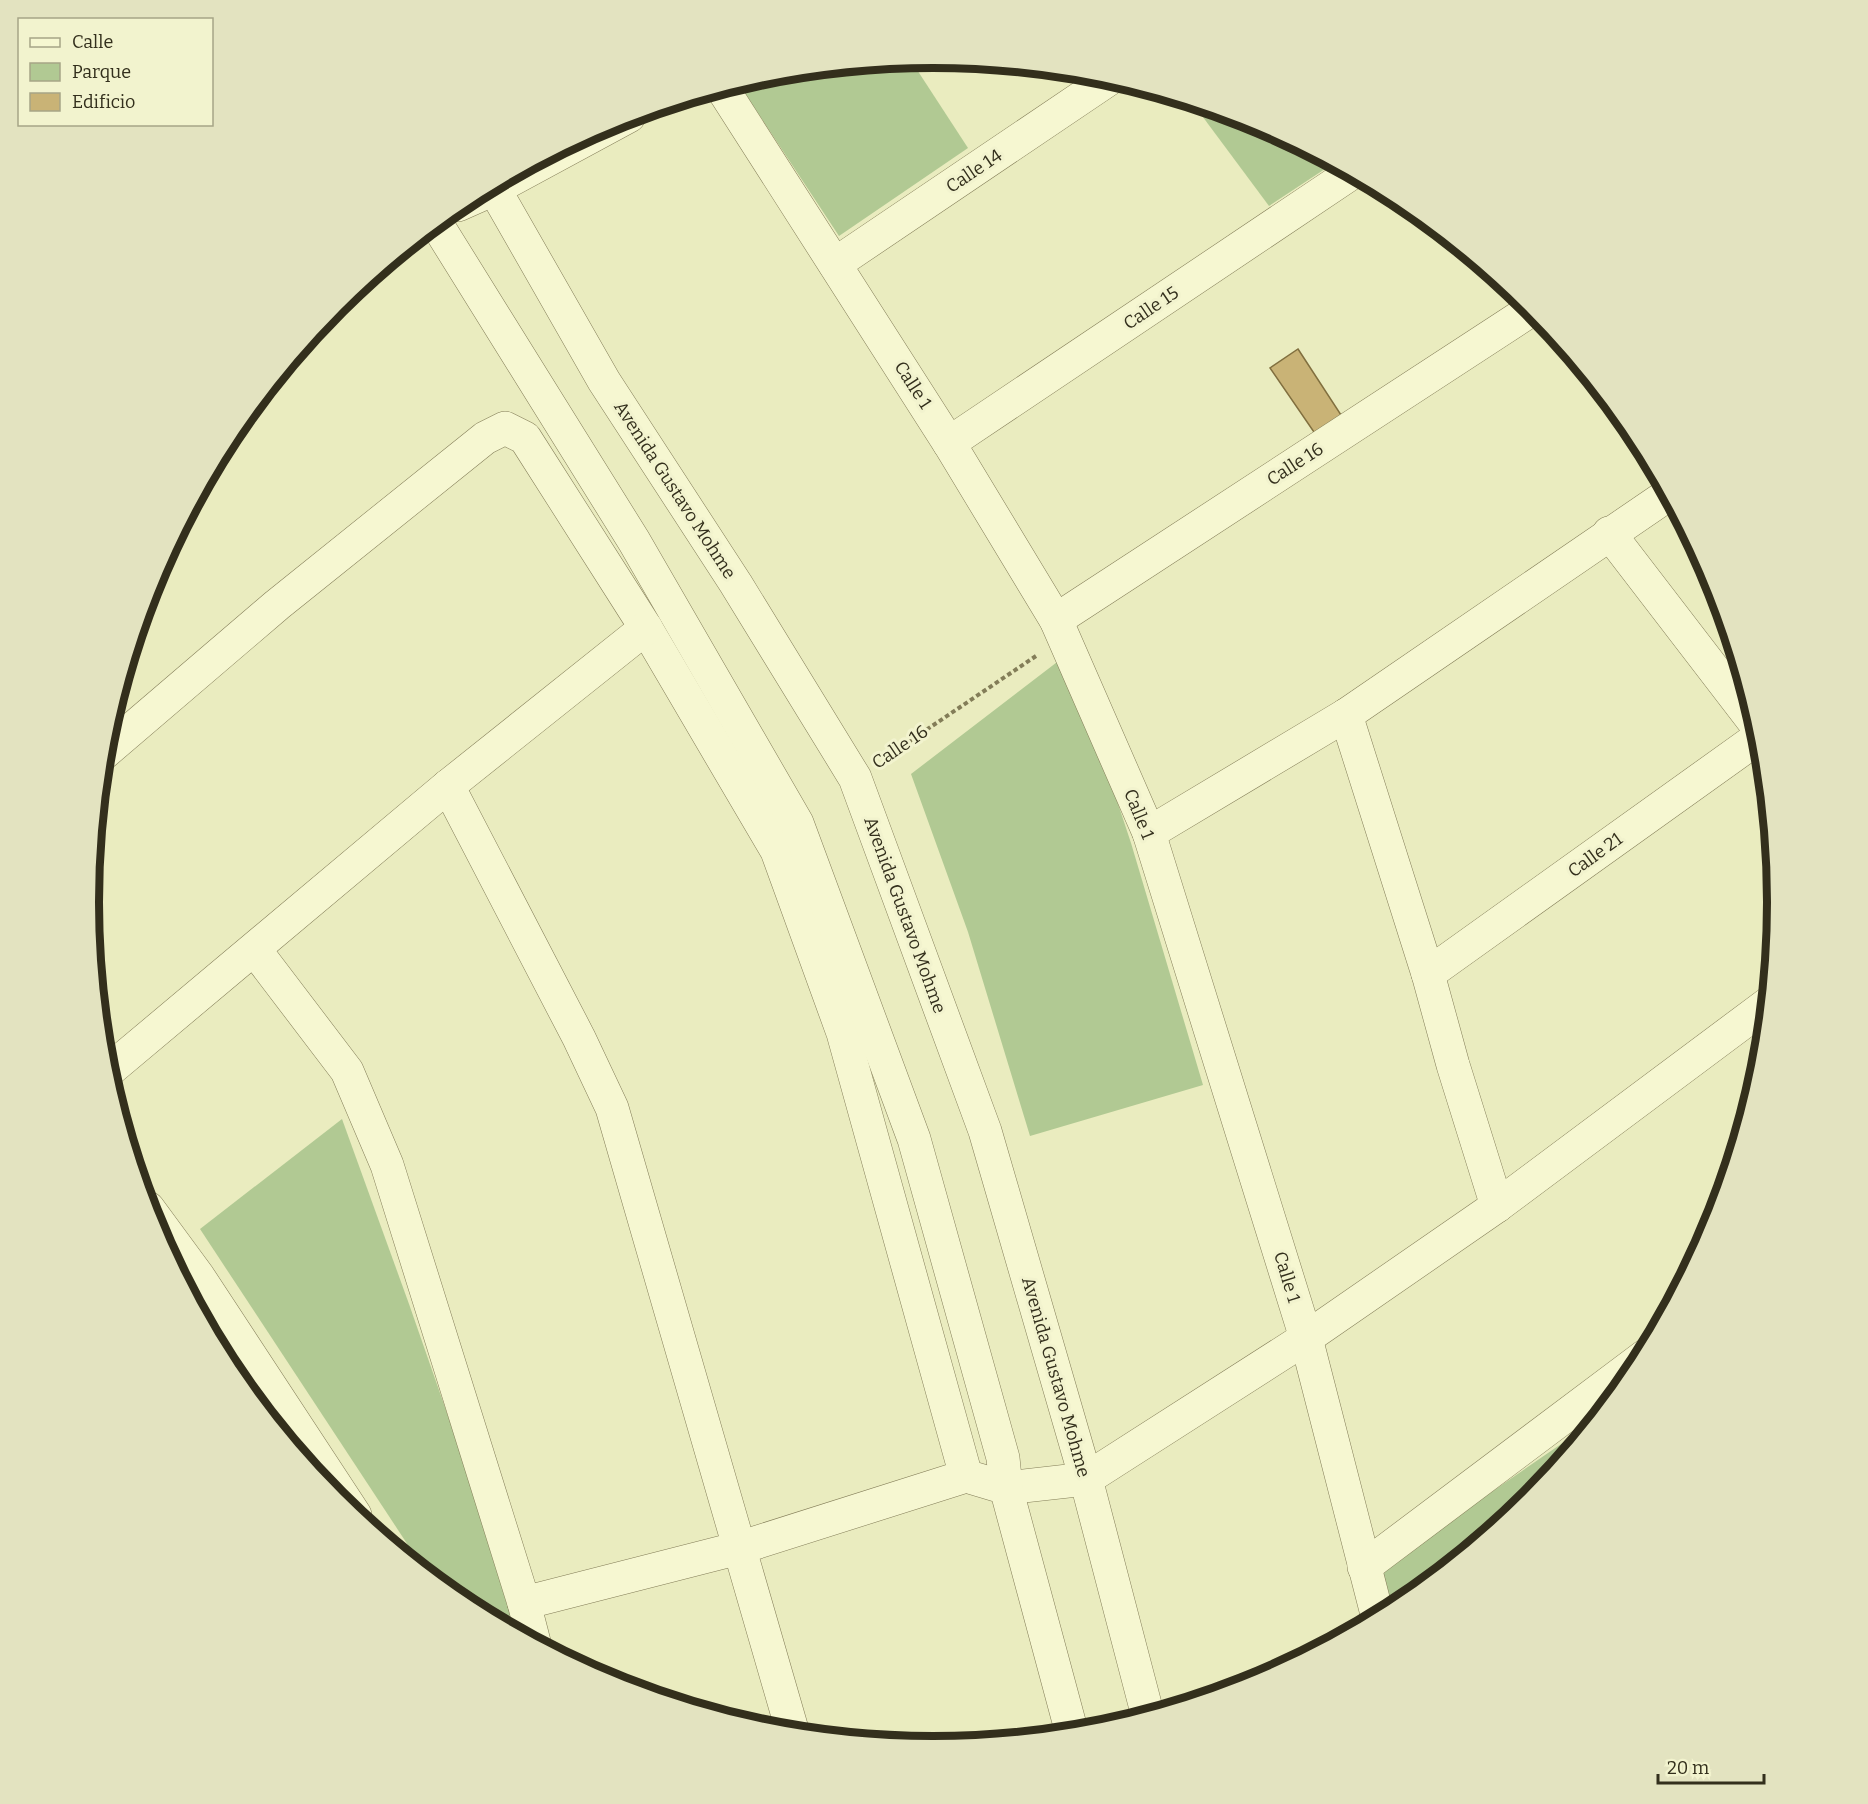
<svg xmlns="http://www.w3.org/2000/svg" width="1868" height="1804" font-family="Bitter,serif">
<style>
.green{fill:#b1c993}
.building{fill:#c9b376;stroke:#816f3f;stroke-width:1.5}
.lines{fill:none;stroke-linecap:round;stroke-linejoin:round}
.minor-casing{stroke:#837d58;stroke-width:34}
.tertiary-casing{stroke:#837d58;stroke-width:34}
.path{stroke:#837d58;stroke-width:4;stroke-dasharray:4.5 3;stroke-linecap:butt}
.minor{stroke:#f6f7d1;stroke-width:33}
.tertiary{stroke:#f6f7d1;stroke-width:33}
.labels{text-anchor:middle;stroke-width:6;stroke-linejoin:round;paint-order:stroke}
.street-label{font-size:18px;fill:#332f1c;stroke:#f2f3ce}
.rim{fill:none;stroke:#332f1c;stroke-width:8}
</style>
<rect width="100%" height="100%" fill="#eaecbf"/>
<g class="green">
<polygon points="910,59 968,148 839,236 738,83 769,73"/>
<polygon points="1191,101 1258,121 1334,163 1269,206"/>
<polygon points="1065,656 1077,680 1131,843 1203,1085 1030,1136 968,932 911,774"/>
<polygon points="342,1119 409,1304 471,1482 515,1631 464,1604 427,1574 200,1229"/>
<polygon points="1564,1442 1571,1451 1531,1500 1403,1605 1393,1610 1383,1574 1387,1564"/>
</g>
<polygon class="building" points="1298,349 1343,418 1316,435 1270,368"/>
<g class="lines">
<defs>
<g id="minor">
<polyline points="722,88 949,443 1056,620 1149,833 1306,1338 1378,1618"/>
<polyline points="835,264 1112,77"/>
<polyline points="949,443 1353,172"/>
<polyline points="1609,533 1761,731"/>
<polyline points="1056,620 1534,308"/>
<polyline points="1346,715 1428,974 1453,1065 1497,1206"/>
<polyline points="104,753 277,605 485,438 505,428 525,438 646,628 777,851 843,1033 966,1476"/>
<polyline points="448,786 579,1038 612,1108 793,1733"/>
<polyline points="1149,833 1346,715 1669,494"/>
<polyline points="255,950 347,1071 387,1165 524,1603 534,1642"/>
<polyline points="1428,974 1762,735"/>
<polyline points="107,1072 448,786 646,628"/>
<polyline points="148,1208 198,1276 355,1515"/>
<polyline points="1364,1567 1645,1356"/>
<polyline points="524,1603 739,1548 966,1476 1006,1488 1086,1479 1306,1338 1497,1206 1769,1003"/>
</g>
<g id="tertiary">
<polyline points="492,185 604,381 736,584 855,778 985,1131 1086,1479 1148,1716"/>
<polyline points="458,205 494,189 629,116"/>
<polyline points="436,223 634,541 797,823 914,1139 1003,1458 1006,1488 1072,1733"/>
</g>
</defs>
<use href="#minor" class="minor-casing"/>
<use href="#tertiary" class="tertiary-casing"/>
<polyline class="path" points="883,759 1036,656"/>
<use href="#minor" class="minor"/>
<use href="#tertiary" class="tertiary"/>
</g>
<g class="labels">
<g class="street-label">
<text transform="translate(974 171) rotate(-34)" y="6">Calle 14</text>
<text transform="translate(1151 308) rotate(-34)" y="6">Calle 15</text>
<text transform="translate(913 385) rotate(57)" y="6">Calle 1</text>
<text transform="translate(1295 464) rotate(-33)" y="6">Calle 16</text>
<text transform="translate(675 490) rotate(57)" y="6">Avenida Gustavo Mohme</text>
<text transform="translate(900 747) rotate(-34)" y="6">Calle 16</text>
<text transform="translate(1139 814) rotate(68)" y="6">Calle 1</text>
<text transform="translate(1595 855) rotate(-36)" y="6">Calle 21</text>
<text transform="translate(905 915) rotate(70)" y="6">Avenida Gustavo Mohme</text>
<text transform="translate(1287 1277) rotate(73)" y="6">Calle 1</text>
<text transform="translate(1056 1377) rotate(74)" y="6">Avenida Gustavo Mohme</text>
</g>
</g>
<path d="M0 0H1868V1804H0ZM99 902a834 834 0 1 1 1668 0a834 834 0 1 1-1668 0Z" fill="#e3e3c0" fill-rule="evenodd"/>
<path class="rim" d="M99 902a834 834 0 1 1 1668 0a834 834 0 1 1-1668 0Z"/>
<rect x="18" y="18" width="195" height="108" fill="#f2f3ce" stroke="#a6a587" stroke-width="1.5"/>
<rect x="30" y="38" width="30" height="9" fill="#f6f7d1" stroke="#a6a587" stroke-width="1.5"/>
<text x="72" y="48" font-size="18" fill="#332f1c">Calle</text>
<rect x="30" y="63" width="30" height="18" fill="#b1c993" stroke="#a6a587" stroke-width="1.5"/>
<text x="72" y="78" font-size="18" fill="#332f1c">Parque</text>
<rect x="30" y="93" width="30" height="18" fill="#c9b376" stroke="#a6a587" stroke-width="1.5"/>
<text x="72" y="108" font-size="18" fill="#332f1c">Edificio</text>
<path d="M1658 1774v9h106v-9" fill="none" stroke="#332f1c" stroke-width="3"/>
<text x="1667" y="1774" font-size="18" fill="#332f1c" stroke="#f2f3ce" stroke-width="4.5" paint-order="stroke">20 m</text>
</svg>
